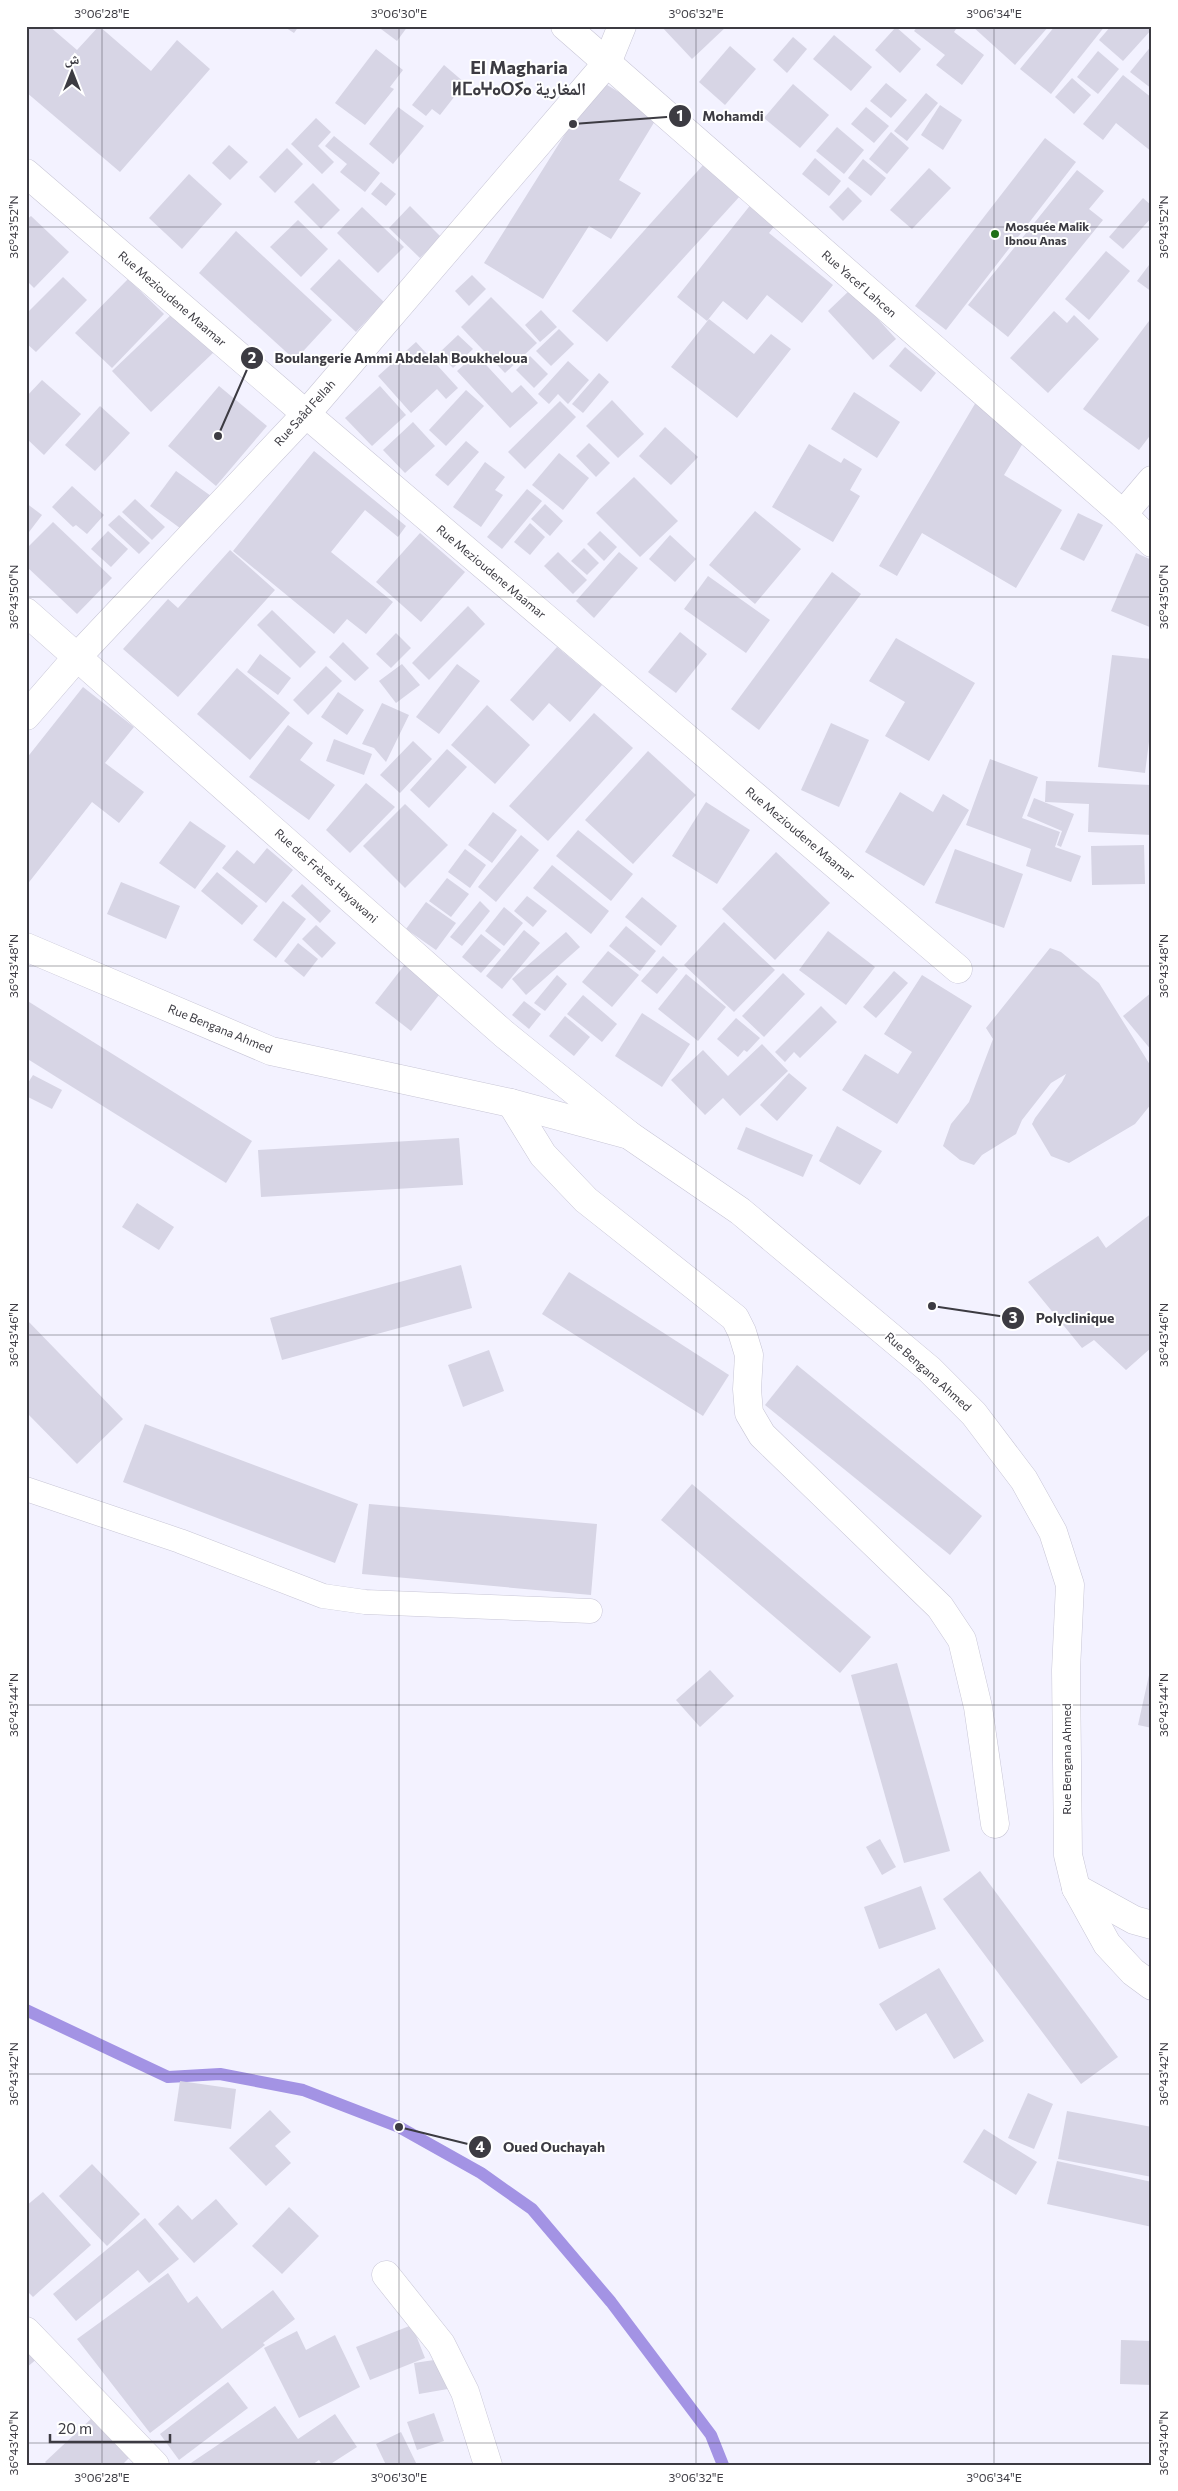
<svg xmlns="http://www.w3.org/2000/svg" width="1178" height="2491" font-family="Commissioner,'Noto Naskh Arabic','Noto Sans Tifinagh',sans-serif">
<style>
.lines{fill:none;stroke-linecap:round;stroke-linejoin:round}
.stream{stroke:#a393e4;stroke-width:12}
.building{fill:#d7d5e5}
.lane-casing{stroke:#c8c6d6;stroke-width:25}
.street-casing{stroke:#c8c6d6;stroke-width:29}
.secondary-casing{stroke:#c8c6d6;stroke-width:29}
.lane{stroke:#fff;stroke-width:24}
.street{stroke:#fff;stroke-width:28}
.secondary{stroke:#fff;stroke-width:28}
.ticks{fill:none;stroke:#3c3b42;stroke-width:1;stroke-opacity:0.45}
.poi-dot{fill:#1e6f16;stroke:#fff;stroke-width:2}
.labels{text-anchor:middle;stroke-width:4;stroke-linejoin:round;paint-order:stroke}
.poi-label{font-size:12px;font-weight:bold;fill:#3c3b42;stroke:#fff;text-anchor:start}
.street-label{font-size:12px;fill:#3c3b42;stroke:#fff}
.district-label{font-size:18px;font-weight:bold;fill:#3c3b42;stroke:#fff}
.leader{fill:none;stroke:#3c3b42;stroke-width:2}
.callout-dot{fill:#3c3b42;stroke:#fff;stroke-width:2}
.mark-label{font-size:15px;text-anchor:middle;font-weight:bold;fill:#fff}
.callout-label{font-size:14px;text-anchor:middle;font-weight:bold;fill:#3c3b42;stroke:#fff;stroke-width:4;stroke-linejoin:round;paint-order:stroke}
.neatline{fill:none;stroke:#3c3b42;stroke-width:2}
.ticks-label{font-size:12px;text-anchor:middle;fill:#3c3b42}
</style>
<rect width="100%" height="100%" fill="#f3f2ff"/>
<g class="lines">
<polyline class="stream" points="26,2010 168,2077 220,2074 303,2090 399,2127 481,2173 532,2209 611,2302 711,2435 723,2465"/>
</g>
<g class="building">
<polygon points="26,26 49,26 77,50 99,26 151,71 177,40 210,69 120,172 26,92"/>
<polygon points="283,26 299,26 294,33"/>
<polygon points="377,26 408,26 397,41"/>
<polygon points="661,26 727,26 692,59"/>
<polygon points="918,26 958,26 954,32 984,55 962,85 936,65 945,55 914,31"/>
<polygon points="972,26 1049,26 1015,65"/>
<polygon points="1055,26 1105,26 1051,94 1020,69"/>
<polygon points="1111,26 1152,26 1152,29 1123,61 1099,40"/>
<polygon points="896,27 921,49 900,73 875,50"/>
<polygon points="834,35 872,67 851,91 813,59"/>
<polygon points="793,37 807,49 787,73 773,60"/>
<polygon points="1152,45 1152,89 1130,72"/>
<polygon points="730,46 756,69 725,105 699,82"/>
<polygon points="376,49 403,70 390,87 394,89 365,125 335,103"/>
<polygon points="1098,51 1119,69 1098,94 1077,77"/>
<polygon points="444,65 465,83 440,115 432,109 426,116 412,105"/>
<polygon points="1123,75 1152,98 1152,152 1116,123 1103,140 1083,124"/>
<polygon points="1072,78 1091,95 1074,114 1055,97"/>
<polygon points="599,80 658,116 619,180 641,193 611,239 589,226 543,299 484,263"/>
<polygon points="886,83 907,100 891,118 870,101"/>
<polygon points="793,84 829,115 800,148 764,118"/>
<polygon points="926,93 938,103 907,141 894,131"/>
<polygon points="940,105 962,120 943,150 921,135"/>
<polygon points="398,107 424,126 393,164 369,144"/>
<polygon points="866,107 889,126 874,143 851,124"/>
<polygon points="316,118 331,132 318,146 334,162 322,174 291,144"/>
<polygon points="837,127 864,150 844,174 816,151"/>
<polygon points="891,132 909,148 887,174 869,159"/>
<polygon points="334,136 380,173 365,192 340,172 347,164 325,146"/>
<polygon points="1045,138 1076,162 946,330 915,306"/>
<polygon points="229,145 248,162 230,180 212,163"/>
<polygon points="287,148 303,164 275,193 259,177"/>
<polygon points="815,158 841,181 829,196 802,174"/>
<polygon points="863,159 886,178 871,196 848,178"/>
<polygon points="704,164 740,196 607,342 572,311"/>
<polygon points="929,168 951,188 912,229 890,210"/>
<polygon points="1077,170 1104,191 1089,209 1103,220 1008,337 968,305"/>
<polygon points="189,174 222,204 182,249 149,218"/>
<polygon points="381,182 396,194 386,206 371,194"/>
<polygon points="313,183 340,210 321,229 294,202"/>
<polygon points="848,187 862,201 843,221 829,207"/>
<polygon points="1143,198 1152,206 1152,217 1123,249 1109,237"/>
<polygon points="752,203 777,223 769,233 833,285 802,323 767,295 747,320 723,301 707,321 677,297"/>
<polygon points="410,206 441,237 420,258 389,228"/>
<polygon points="362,207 404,247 378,273 337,233"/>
<polygon points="31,216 69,252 34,288 26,280 26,220"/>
<polygon points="298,220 328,249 301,277 270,247"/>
<polygon points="236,231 332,320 295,360 199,273"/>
<polygon points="1106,251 1130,271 1089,320 1065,299"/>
<polygon points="339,259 384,302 356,332 310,289"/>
<polygon points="1152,261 1152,292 1137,281"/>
<polygon points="472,275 486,289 469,306 455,291"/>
<polygon points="63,277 87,300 36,352 26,343 26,314"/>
<polygon points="128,279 164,314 112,368 75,333"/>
<polygon points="851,289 896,339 873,360 828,311"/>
<polygon points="491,297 537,343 505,373 461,327"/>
<polygon points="541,310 557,327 540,342 525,325"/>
<polygon points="175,311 214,352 151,412 112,371"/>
<polygon points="1054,311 1067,323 1074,315 1099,339 1048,393 1010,358"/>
<polygon points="1152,317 1152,433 1139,450 1083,409"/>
<polygon points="709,319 754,354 771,334 791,349 737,418 671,367"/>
<polygon points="559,329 574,344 551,366 536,351"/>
<polygon points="458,335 473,349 453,368 439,353"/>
<polygon points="416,342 458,388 446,399 437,389 411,413 378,376"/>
<polygon points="905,347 936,373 921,392 889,366"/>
<polygon points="476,354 512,393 521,385 538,403 510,428 457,371"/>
<polygon points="530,356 548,374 534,388 516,370"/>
<polygon points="568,361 589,380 568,404 558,394 549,404 538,394"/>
<polygon points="599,373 609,382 583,413 572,404"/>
<polygon points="42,380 81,414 44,455 26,438 26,397"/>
<polygon points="219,386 267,426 216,486 168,446"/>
<polygon points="380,386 406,415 372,446 345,418"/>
<polygon points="466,390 484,406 446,446 429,430"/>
<polygon points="854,392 900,422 877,458 831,429"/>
<polygon points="612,400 644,434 618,458 586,426"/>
<polygon points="560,401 576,417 525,469 508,452"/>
<polygon points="976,402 1029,433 1004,475 1062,510 1016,588 922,533 897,576 879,566"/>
<polygon points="100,406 130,433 95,471 65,445"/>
<polygon points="413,422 435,446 405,473 383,450"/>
<polygon points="665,427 698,457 671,485 639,456"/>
<polygon points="466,441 479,452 448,486 435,475"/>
<polygon points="589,443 610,463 596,477 576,456"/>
<polygon points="809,444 841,463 844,458 862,469 850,490 860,496 833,542 772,507"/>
<polygon points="314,451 406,526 398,537 365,510 331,552 393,602 366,634 347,619 334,634 233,551"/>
<polygon points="559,453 589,478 563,510 532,485"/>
<polygon points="485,462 505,477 495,490 503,495 481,527 453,507"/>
<polygon points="176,471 211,496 184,531 150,506"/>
<polygon points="634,477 678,521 640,557 596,513"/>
<polygon points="72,486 104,515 87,534 76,525 73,527 52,507"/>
<polygon points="527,489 542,501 502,549 487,537"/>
<polygon points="135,499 165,527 152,540 122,512"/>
<polygon points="26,503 42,515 26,536"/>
<polygon points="545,504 563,521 550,536 531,519"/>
<polygon points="755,511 801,549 755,604 709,565"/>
<polygon points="1078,513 1103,525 1084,561 1060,549"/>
<polygon points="119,515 150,543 139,554 108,525"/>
<polygon points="53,522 112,578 77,614 26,566 26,549"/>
<polygon points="530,523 545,537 530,555 514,542"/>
<polygon points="108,531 128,549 111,567 91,549"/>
<polygon points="600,531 617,547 604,561 587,544"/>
<polygon points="420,533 465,572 421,622 376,582"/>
<polygon points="670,535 696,559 675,582 649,559"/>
<polygon points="584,548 599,563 587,575 571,561"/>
<polygon points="230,550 275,590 178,697 123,649 168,599 178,608"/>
<polygon points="558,552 587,580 573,594 544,566"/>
<polygon points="619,552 638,568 594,618 576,601"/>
<polygon points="1136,553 1152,560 1152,628 1111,611"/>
<polygon points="832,572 861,594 759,730 731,709"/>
<polygon points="708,576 770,620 746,653 684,609"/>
<polygon points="468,606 485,624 429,680 412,663"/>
<polygon points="272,610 316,652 300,668 257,625"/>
<polygon points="680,632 707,654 676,693 648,672"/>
<polygon points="396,633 411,648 391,668 376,654"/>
<polygon points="896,638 975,683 929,761 885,736 905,702 869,681"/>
<polygon points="343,642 369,668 355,681 329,657"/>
<polygon points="557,647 602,685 570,722 549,703 533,721 510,700"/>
<polygon points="260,654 291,678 278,695 247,672"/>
<polygon points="1112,655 1152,659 1152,718 1145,773 1098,767"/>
<polygon points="402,664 420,685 396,703 379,681"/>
<polygon points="457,664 480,681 439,734 416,717"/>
<polygon points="326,666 342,681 308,715 293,700"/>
<polygon points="237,668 290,713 250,760 197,714"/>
<polygon points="83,687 134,727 105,763 144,792 119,823 92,802 26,886 26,759"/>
<polygon points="338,692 364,710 347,735 321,717"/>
<polygon points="382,703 409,715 386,762 374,748 362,744"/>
<polygon points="487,705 530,745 495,784 451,745"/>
<polygon points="594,713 633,748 548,841 509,806"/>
<polygon points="831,723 869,740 839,807 801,790"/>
<polygon points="288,725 313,743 300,760 335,785 309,820 249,777"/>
<polygon points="334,739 372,754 364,775 326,761"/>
<polygon points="413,741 432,759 400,793 380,775"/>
<polygon points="447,749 467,767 429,808 410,790"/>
<polygon points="648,751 696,795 633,864 585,820"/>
<polygon points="990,759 1038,777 1022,818 1060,832 1055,847 1081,856 1071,882 1026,866 1031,849 966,825"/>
<polygon points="1046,781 1152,785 1152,835 1088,832 1089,804 1045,802"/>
<polygon points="366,783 395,807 350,853 326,830"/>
<polygon points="900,792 933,812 943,794 969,810 924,886 865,852"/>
<polygon points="1034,798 1074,814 1061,847 1057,845 1062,831 1027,816"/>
<polygon points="706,802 750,830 717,884 672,856"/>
<polygon points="405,804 448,845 405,888 363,846"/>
<polygon points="493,812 517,830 492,863 468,845"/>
<polygon points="190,821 226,846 195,889 159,863"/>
<polygon points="578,830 633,874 611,901 556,856"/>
<polygon points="521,835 539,850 496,902 478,887"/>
<polygon points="1144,845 1145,884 1092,885 1091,846"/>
<polygon points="267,848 293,870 266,903 222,868 237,850 254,864"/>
<polygon points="465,849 486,865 470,888 448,872"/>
<polygon points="955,849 1023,874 1004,928 935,903"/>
<polygon points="776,852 830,903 775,960 722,909"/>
<polygon points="552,865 609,911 591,934 533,888"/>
<polygon points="217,872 258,906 242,925 201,891"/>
<polygon points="447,878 469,894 451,917 429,901"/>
<polygon points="121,882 180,906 166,939 107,914"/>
<polygon points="302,884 331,911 320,923 291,896"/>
<polygon points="527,896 547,911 533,927 514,911"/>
<polygon points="642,897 677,926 661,946 625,917"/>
<polygon points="283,901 306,919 276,958 253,940"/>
<polygon points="480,901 490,911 462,946 450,937"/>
<polygon points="426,902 456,923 436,950 406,929"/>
<polygon points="504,907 523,923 504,946 485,931"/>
<polygon points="724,922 775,970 734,1012 684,965"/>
<polygon points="316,925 336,943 322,958 302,939"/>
<polygon points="626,926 656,951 640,971 609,946"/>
<polygon points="524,930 540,943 502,989 486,976"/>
<polygon points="828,931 875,967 846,1005 799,970"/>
<polygon points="566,932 580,947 526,995 512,979"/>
<polygon points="481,934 501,950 481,973 462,957"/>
<polygon points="298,943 318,959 304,977 284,961"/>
<polygon points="1050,948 1061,952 1099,983 1152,1068 1152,1103 1135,1124 1069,1163 1051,1156 1032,1124 1035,1118 1062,1082 1066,1074 1051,1083 1022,1120 1016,1134 982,1155 974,1165 960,1160 943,1146 951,1124 969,1102 993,1039 986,1028"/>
<polygon points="608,951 639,975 612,1007 582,982"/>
<polygon points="663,956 678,969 657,994 641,981"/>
<polygon points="406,963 442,991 411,1031 375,1003"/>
<polygon points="894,971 908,983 876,1018 863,1007"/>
<polygon points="783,973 805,994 764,1037 742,1016"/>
<polygon points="686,974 726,1007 698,1041 658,1009"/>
<polygon points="557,975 567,984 545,1011 534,1003"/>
<polygon points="922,975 972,1006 897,1124 842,1090 865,1054 898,1074 912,1052 884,1034"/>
<polygon points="1152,992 1152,1051 1123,1016"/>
<polygon points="583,995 617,1024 602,1042 567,1014"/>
<polygon points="26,1000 252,1141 226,1183 26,1058"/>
<polygon points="524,1001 541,1014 529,1029 512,1015"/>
<polygon points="821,1006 837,1022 800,1058 794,1052 785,1062 775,1052"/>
<polygon points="642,1013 690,1044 662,1087 615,1056"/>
<polygon points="565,1016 590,1037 574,1056 549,1036"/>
<polygon points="736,1018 760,1038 747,1052 744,1050 738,1057 717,1039"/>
<polygon points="762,1044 788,1071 740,1116 723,1098 705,1115 671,1080 703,1050 728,1076"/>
<polygon points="789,1073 807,1088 777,1121 760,1105"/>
<polygon points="33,1075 62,1090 52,1109 26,1096 26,1086"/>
<polygon points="837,1126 882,1151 860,1185 819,1161"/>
<polygon points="746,1127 813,1155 803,1177 737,1149"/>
<polygon points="459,1138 463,1185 261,1197 258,1150"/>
<polygon points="137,1203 174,1227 159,1250 122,1227"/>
<polygon points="1152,1213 1152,1347 1126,1370 1094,1340 1082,1348 1028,1282 1098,1236 1106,1248"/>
<polygon points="461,1265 472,1308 282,1360 270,1318"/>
<polygon points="569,1272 729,1375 703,1416 542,1314"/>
<polygon points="26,1319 123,1419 77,1464 26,1412"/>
<polygon points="489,1350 504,1391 463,1407 448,1365"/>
<polygon points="797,1365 982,1516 950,1555 765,1405"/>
<polygon points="145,1424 358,1504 335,1563 123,1482"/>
<polygon points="692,1484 871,1637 840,1673 661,1520"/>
<polygon points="369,1504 597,1524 591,1595 362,1574"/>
<polygon points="897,1663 950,1851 904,1863 851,1675"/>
<polygon points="1151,1666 1152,1666 1152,1728 1138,1725"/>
<polygon points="710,1670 734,1696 700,1727 676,1700"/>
<polygon points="880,1839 896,1867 882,1875 866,1847"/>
<polygon points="980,1871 1118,2057 1081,2084 943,1899"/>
<polygon points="921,1886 936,1929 879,1949 864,1907"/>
<polygon points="939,1968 984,2041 954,2059 926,2013 896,2031 879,2004"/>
<polygon points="180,2081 236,2089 231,2129 174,2121"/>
<polygon points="1028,2093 1053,2104 1034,2149 1008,2138"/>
<polygon points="270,2110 291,2132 275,2146 291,2163 266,2186 229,2148"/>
<polygon points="1067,2111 1152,2127 1152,2177 1058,2159"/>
<polygon points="984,2129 1037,2162 1016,2195 963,2162"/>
<polygon points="1057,2161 1152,2182 1152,2227 1047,2204"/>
<polygon points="92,2164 140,2214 107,2246 59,2196"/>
<polygon points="43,2192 91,2245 33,2297 26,2290 26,2206"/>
<polygon points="216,2199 238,2224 194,2263 158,2224 178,2205 192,2220"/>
<polygon points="289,2207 319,2236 282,2274 252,2246"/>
<polygon points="145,2218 179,2259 149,2283 138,2270 76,2321 53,2294"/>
<polygon points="168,2273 188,2303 197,2296 222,2329 273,2290 295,2319 263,2343 265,2345 150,2433 77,2339"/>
<polygon points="412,2325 425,2358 370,2380 356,2347"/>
<polygon points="297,2331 306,2350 335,2335 360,2387 299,2418 264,2348"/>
<polygon points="1121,2340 1152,2341 1152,2385 1120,2384"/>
<polygon points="26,2345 38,2358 26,2368"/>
<polygon points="461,2356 465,2386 419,2394 414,2363"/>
<polygon points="228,2382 248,2408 179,2460 160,2434"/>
<polygon points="275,2406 298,2439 335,2414 357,2447 329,2465 322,2465 319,2460 312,2465 188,2465"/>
<polygon points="434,2413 444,2441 417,2450 407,2422"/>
<polygon points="92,2418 129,2458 122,2465 48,2465 45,2462"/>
<polygon points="401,2432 417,2465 386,2465 376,2444"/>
</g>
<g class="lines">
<defs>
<polyline id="lane" points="26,1489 180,1541 323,1596 365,1602 590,1611"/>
<g id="street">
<polyline points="565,26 1123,514 1152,543"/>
<polyline points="26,173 306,414 958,969"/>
<polyline points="1123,514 1152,480"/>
<polyline points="26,612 504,1034 629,1135"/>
<polyline points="26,716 78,656 306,414 607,63 622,26"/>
<polyline points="511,1103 543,1155 586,1200 735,1318 742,1332 749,1355 747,1389 749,1413 762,1435 940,1607 962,1640 978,1707 995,1824"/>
<polyline points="1076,1888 1134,1920 1152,1925"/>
<polyline points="386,2275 441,2344 465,2392 488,2465"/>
<polyline points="26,2331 155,2465"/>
</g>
<polyline id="secondary" points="26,947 271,1051 511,1103 629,1135 740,1211 929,1369 974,1414 1024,1480 1053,1532 1070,1585 1066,1670 1068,1855 1076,1888 1107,1944 1133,1972 1152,1986"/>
</defs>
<use href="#lane" class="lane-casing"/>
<use href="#street" class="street-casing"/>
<use href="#secondary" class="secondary-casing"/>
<use href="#lane" class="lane"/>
<use href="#street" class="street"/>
<use href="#secondary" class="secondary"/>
</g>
<path class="ticks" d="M 102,26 L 102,2465M 399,26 L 399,2465M 696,26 L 696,2465M 994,26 L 994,2465M 26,227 L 1152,227M 26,597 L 1152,597M 26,966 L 1152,966M 26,1335 L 1152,1335M 26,1705 L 1152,1705M 26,2074 L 1152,2074M 26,2443 L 1152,2443"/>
<circle class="poi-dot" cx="995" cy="234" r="5"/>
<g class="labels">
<g class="poi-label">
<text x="1005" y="231">Mosquée Malik<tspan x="1005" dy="14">Ibnou Anas</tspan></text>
</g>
<g class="street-label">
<text transform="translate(859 284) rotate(41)" y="4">Rue Yacef Lahcen</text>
<text transform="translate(172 299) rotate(41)" y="4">Rue Mezioudene Maamar</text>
<text transform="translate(305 413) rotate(-48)" y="4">Rue Saâd Fellah</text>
<text transform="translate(491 572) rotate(40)" y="4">Rue Mezioudene Maamar</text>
<text transform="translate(800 834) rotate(40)" y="4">Rue Mezioudene Maamar</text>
<text transform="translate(326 876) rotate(42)" y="4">Rue des Frères Hayawani</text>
<text transform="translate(220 1029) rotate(22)" y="4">Rue Bengana Ahmed</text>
<text transform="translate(928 1372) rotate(42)" y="4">Rue Bengana Ahmed</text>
<text transform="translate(1067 1759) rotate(-90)" y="4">Rue Bengana Ahmed</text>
</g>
<g class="district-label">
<text x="519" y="74">El Magharia<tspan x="519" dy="21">ⵍⵎⴰⵖⴰⵔⵢⴰ المغارية</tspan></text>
</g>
</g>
<path class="leader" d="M573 124L680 116M218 436L252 358M932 1306L1013 1318M399 2127L480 2147"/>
<g class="callout-dot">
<circle cx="573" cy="124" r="5"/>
<circle cx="218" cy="436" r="5"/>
<circle cx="932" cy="1306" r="5"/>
<circle cx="399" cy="2127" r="5"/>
<circle cx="680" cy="116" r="12"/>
<circle cx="252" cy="358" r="12"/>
<circle cx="1013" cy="1318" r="12"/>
<circle cx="480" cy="2147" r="12"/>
</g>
<g class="mark-label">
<text x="680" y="121">1</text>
<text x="252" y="363">2</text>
<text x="1013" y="1323">3</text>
<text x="480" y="2152">4</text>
</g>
<g class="callout-label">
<text x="733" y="121">Mohamdi</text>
<text x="401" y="363">Boulangerie Ammi Abdelah Boukheloua</text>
<text x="1075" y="1323">Polyclinique</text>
<text x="554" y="2152">Oued Ouchayah</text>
</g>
<rect width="1178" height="2491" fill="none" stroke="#ffffff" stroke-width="55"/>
<g transform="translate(72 72)" stroke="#ffffff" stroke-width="4" paint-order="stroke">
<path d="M0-4L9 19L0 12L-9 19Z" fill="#3c3b42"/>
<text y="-8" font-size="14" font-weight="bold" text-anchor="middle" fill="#3c3b42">ش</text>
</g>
<path d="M50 2434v8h120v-8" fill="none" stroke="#3c3b42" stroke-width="2.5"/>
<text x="58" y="2434" font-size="15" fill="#3c3b42" stroke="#ffffff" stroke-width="4" paint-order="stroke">20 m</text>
<rect x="28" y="28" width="1122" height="2436" class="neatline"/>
<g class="ticks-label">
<text x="102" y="18">3°06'28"E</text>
<text x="399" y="18">3°06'30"E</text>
<text x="696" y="18">3°06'32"E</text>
<text x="994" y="18">3°06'34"E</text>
<text transform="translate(14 227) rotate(-90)" y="4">36°43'52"N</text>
<text transform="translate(1164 227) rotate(-90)" y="4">36°43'52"N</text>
<text transform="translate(14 597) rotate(-90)" y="4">36°43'50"N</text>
<text transform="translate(1164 597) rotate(-90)" y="4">36°43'50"N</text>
<text transform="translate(14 966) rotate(-90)" y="4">36°43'48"N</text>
<text transform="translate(1164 966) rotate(-90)" y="4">36°43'48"N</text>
<text transform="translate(14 1335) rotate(-90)" y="4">36°43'46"N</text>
<text transform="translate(1164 1335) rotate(-90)" y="4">36°43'46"N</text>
<text transform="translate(14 1705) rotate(-90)" y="4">36°43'44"N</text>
<text transform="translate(1164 1705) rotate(-90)" y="4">36°43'44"N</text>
<text transform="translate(14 2074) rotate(-90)" y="4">36°43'42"N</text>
<text transform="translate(1164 2074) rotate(-90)" y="4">36°43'42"N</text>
<text transform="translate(14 2443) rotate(-90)" y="4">36°43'40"N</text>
<text transform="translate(1164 2443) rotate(-90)" y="4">36°43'40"N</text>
<text x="102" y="2482">3°06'28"E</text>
<text x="399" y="2482">3°06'30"E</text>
<text x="696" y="2482">3°06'32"E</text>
<text x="994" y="2482">3°06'34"E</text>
</g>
</svg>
